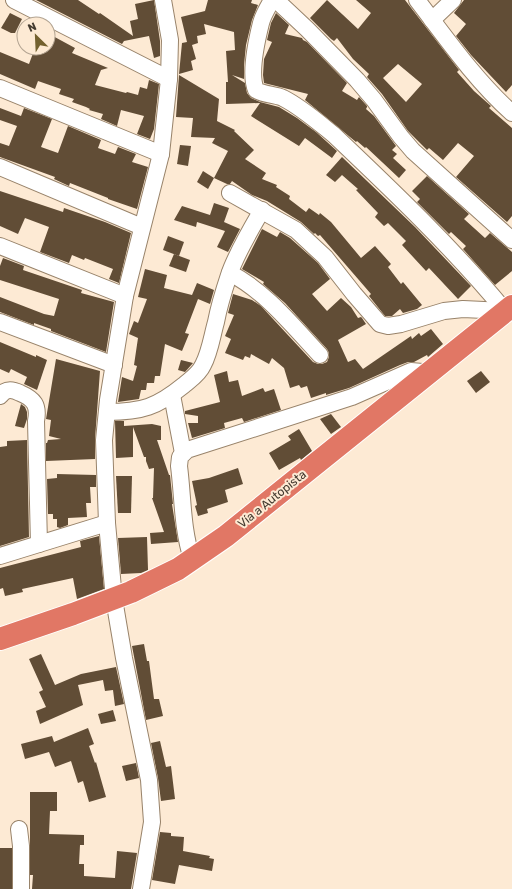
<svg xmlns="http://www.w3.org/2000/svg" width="512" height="889" font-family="Rubik,sans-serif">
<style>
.building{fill:#614d36;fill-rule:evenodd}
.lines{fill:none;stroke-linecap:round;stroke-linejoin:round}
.minor-casing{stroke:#98836a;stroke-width:18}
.highway-casing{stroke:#fff;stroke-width:24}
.minor{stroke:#fff;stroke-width:16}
.highway{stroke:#e17765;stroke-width:22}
.labels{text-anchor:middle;stroke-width:4;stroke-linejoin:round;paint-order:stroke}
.street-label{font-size:12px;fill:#433a2f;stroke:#fdead4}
</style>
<rect width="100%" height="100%" fill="#fdead4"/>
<g class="building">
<polygon points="36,0 78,0 99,14 100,13 133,36 130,21 138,19 135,4 154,0 160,41 160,56 154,58 149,36 124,41 122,44"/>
<polygon points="208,0 252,0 251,3 258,5 252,20 246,45 244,65 244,79 232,75 245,83 247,93 251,98 260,102 279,107 297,118 316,132 337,151 332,158 305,138 299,146 251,116 260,103 226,104 226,82 228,82 226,51 235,50 234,32 204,24 206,34 197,36 198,43 192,45 196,59 191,61 193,70 179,74 182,43 187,42 181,17 205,11"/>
<path d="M 327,0 L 358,29 L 371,13 L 356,0 L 405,0 L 459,70 L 457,72 L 474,91 L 491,106 L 489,108 L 512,128 L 512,216 L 507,222 L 456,177 L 474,156 L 458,143 L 443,160 L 429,148 L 427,150 L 408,131 L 382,94 L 367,77 L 369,74 L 353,59 L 337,38 L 334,41 L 331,39 L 310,18 ZM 398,64 L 422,84 L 406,102 L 383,78 Z"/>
<polygon points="464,0 512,0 512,85 506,92 471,55 456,36 466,24 454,13"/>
<polygon points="10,13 22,19 15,33 11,33 1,28"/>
<polygon points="276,13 289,25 285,34 302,38 303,40 307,42 347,83 342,91 357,100 359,97 367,106 367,107 366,109 374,116 396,146 392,150 397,154 393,158 406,170 399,178 366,147 365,148 357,141 356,142 305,100 308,94 264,83 263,75 264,59 272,42 267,40 271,23"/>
<polygon points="51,35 75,48 72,53 108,68 101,70 95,85 126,93 127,92 138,95 140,87 147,89 149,80 159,84 154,129 150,139 137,134 144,116 121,110 117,126 101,119 103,114 89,110 90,109 86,107 72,102 74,99 59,94 61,89 38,81 35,89 0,74 0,52 29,64 35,48 48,48 48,40"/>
<polygon points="179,75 219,99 217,121 235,130 234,131 254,150 245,159 266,173 262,179 277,185 276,187 290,196 289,199 306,212 309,208 319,215 320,213 331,222 361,258 375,246 391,264 388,267 401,284 403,282 422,305 417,309 403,313 400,309 392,316 385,316 369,296 371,294 320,235 318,236 315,233 314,234 301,222 267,201 252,195 232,181 230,184 227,184 214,178 228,151 212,143 215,138 191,137 193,118 176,117"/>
<polygon points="0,108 21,116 24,108 52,119 41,147 58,153 68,126 101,140 98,148 115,154 118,147 136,154 132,162 148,167 137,209 108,199 108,198 70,183 69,186 54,179 55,177 0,157 0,143 9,146 17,126 0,120"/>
<polygon points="180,145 191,146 188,166 177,164"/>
<polygon points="342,157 415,227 471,286 458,299 429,268 426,271 402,245 406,241 388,223 384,226 375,217 378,213 356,190 358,189 342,175 335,182 326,175"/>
<polygon points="203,171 214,178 208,189 197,182"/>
<polygon points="427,176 469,214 464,219 485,238 490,233 512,252 512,271 495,285 463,249 466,246 451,232 449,234 417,202 420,199 412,191"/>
<polygon points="0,191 63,212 64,208 105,222 131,233 119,283 109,279 113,269 85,258 84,260 72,255 69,263 40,252 49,227 25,218 18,234 0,226"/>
<polygon points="214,203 229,208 224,222 240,229 228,252 217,247 225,231 197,222 196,227 174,220 182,206 210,215"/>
<polygon points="262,229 277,237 280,232 290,238 318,263 330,279 312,294 327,311 341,298 351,307 358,318 361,317 362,318 366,324 338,340 348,362 355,359 363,369 411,336 412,339 419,333 421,336 431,329 443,344 428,357 427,355 414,362 408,362 400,365 349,388 326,395 326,393 311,398 307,386 301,388 299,385 290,388 284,368 272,358 269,364 251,354 250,358 245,356 243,360 225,353 231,339 225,336 234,315 228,313 233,294 252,300 261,306 313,362 318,364 322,364 327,362 329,357 329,353 327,349 285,303 263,284 264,282 242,269"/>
<polygon points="168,236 184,242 179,256 163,250"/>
<polygon points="174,254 190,260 186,272 169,266"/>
<polygon points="3,258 24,266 23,270 82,290 81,293 114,302 106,352 51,331 51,329 34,323 34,325 0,312 0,297 44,314 54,316 59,299 0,280 0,266"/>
<polygon points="145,269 167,275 164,288 192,295 197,283 214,290 210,304 198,299 185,333 189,334 182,351 165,344 160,376 155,376 154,383 147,383 146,390 141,390 139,399 118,402 122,377 133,381 137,366 134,365 138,338 129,334 134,321 138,323 147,299 138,297"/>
<polygon points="0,342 36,357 36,355 47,360 37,390 24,384 27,377 11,369 9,373 0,369"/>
<polygon points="56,359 100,371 95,439 95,459 46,461 46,443 47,443 48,440 61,439 49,436 51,420 46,419"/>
<polygon points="181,360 193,363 185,372 178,370"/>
<polygon points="227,371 229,382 238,380 242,396 263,388 265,392 274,389 281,410 244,422 242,418 224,423 225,428 192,438 188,423 198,423 198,416 185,414 185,411 220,402 214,375"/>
<polygon points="481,371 490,382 476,393 467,381"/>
<polygon points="21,404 25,407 27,412 27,419 24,428 15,426"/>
<polygon points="331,414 341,427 331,434 320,419"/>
<polygon points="115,421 124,421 124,426 152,424 161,426 161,440 157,440 169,475 170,475 173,504 172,504 178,542 151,544 150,533 164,532 152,498 153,498 154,468 149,469 146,461 146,457 144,457 133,427 133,457 116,458"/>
<polygon points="299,429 312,451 301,460 300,458 279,470 269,453 291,440 288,436"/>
<polygon points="27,440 29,537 0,546 0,447 7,446 7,441"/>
<polygon points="238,468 243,484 225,490 228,502 207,509 208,513 198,516 195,506 197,505 192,481 209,478"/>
<polygon points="57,474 96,475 96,487 90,487 91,503 86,503 87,517 68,518 68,525 60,528 57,527 57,519 53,519 53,514 48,514 47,479 57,478"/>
<polygon points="116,476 132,476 131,513 118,513"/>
<polygon points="99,536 104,589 77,599 73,578 22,589 23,592 5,596 3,588 0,589 0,568 81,547 80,541"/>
<polygon points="147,537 148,570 141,573 121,574 118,538"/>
<polygon points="144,644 147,661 149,661 154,699 159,699 163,716 146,720 132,646"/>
<polygon points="41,654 55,685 81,674 116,667 124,704 115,706 113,690 105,691 103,680 78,685 83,705 40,724 36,711 46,707 39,692 43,690 29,659"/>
<polygon points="113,710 116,721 101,724 98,714"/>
<polygon points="88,728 94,744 89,746 95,763 96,762 106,797 89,802 83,781 78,783 71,761 55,767 49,752 25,759 21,744 52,736 54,742"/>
<polygon points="160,741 166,767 171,766 175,799 161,801 158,778 151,743"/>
<polygon points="136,763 139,778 126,781 122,766"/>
<polygon points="30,792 57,792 57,811 50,811 49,834 84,835 84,845 80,845 79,864 84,864 84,876 115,878 117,851 137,853 131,889 32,889 33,875 30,875"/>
<polygon points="160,832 171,833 171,836 184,837 183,851 210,856 209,858 214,859 212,871 179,865 175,884 152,880"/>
<rect x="0" y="848" width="12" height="41"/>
</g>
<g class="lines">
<defs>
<g id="minor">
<polyline points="14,0 169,79"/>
<path d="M 272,0 C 268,7 263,15 261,23 C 257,39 249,74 256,90 C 264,95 274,94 283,98 C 301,107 318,122 334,135 C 393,191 453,248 505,311"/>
<polyline points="276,0 307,29 357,80 374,100 401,137 413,151 512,240"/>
<path d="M 417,0 C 446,38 476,81 512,113"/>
<polyline points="432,20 453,0"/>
<polyline points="0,88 161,154"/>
<polyline points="0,167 142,227"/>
<polyline points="230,193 296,230 325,257 354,294 380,324 388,326 401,324 444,311 463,309 505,311"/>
<polyline points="0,246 125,296"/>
<path d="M 230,273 C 266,292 292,325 320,355"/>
<polyline points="0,322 114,365"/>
<polyline points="172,395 183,453"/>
<path d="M 0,396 C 6,388 12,389 20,393 C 34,399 39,405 36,421 L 39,544"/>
<path d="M 107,412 C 142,412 157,407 184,385 C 191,379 199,374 203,365 C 210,352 212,336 216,322 C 219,306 224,290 229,275 C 236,254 251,229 262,210"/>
<polyline points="0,556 107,523"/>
<path d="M 192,559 C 182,529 183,497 179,466 L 180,457 L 187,450 L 352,397 L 411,371 L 422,372 L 426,375"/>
<polyline points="19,829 21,846 21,889"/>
<polyline points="141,889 152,822 149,780 124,658 114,599 107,523 104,440 108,400 125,296 161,154 169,79 170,40 163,0"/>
</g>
<polyline id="highway" points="0,639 73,614 131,592 178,569 226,536 512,306"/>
</defs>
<use href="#minor" class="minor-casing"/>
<use href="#highway" class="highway-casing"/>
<use href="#minor" class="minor"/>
<use href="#highway" class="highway"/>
</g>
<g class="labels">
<g class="street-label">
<text transform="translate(272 499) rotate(-39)" y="4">Vía a Autopista</text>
</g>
</g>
<g transform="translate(36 36) rotate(336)"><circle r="19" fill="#fdead4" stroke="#b3a492"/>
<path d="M0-3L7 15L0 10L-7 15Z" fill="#73612f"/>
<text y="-6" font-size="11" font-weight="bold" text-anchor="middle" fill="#433a2f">N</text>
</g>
</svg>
